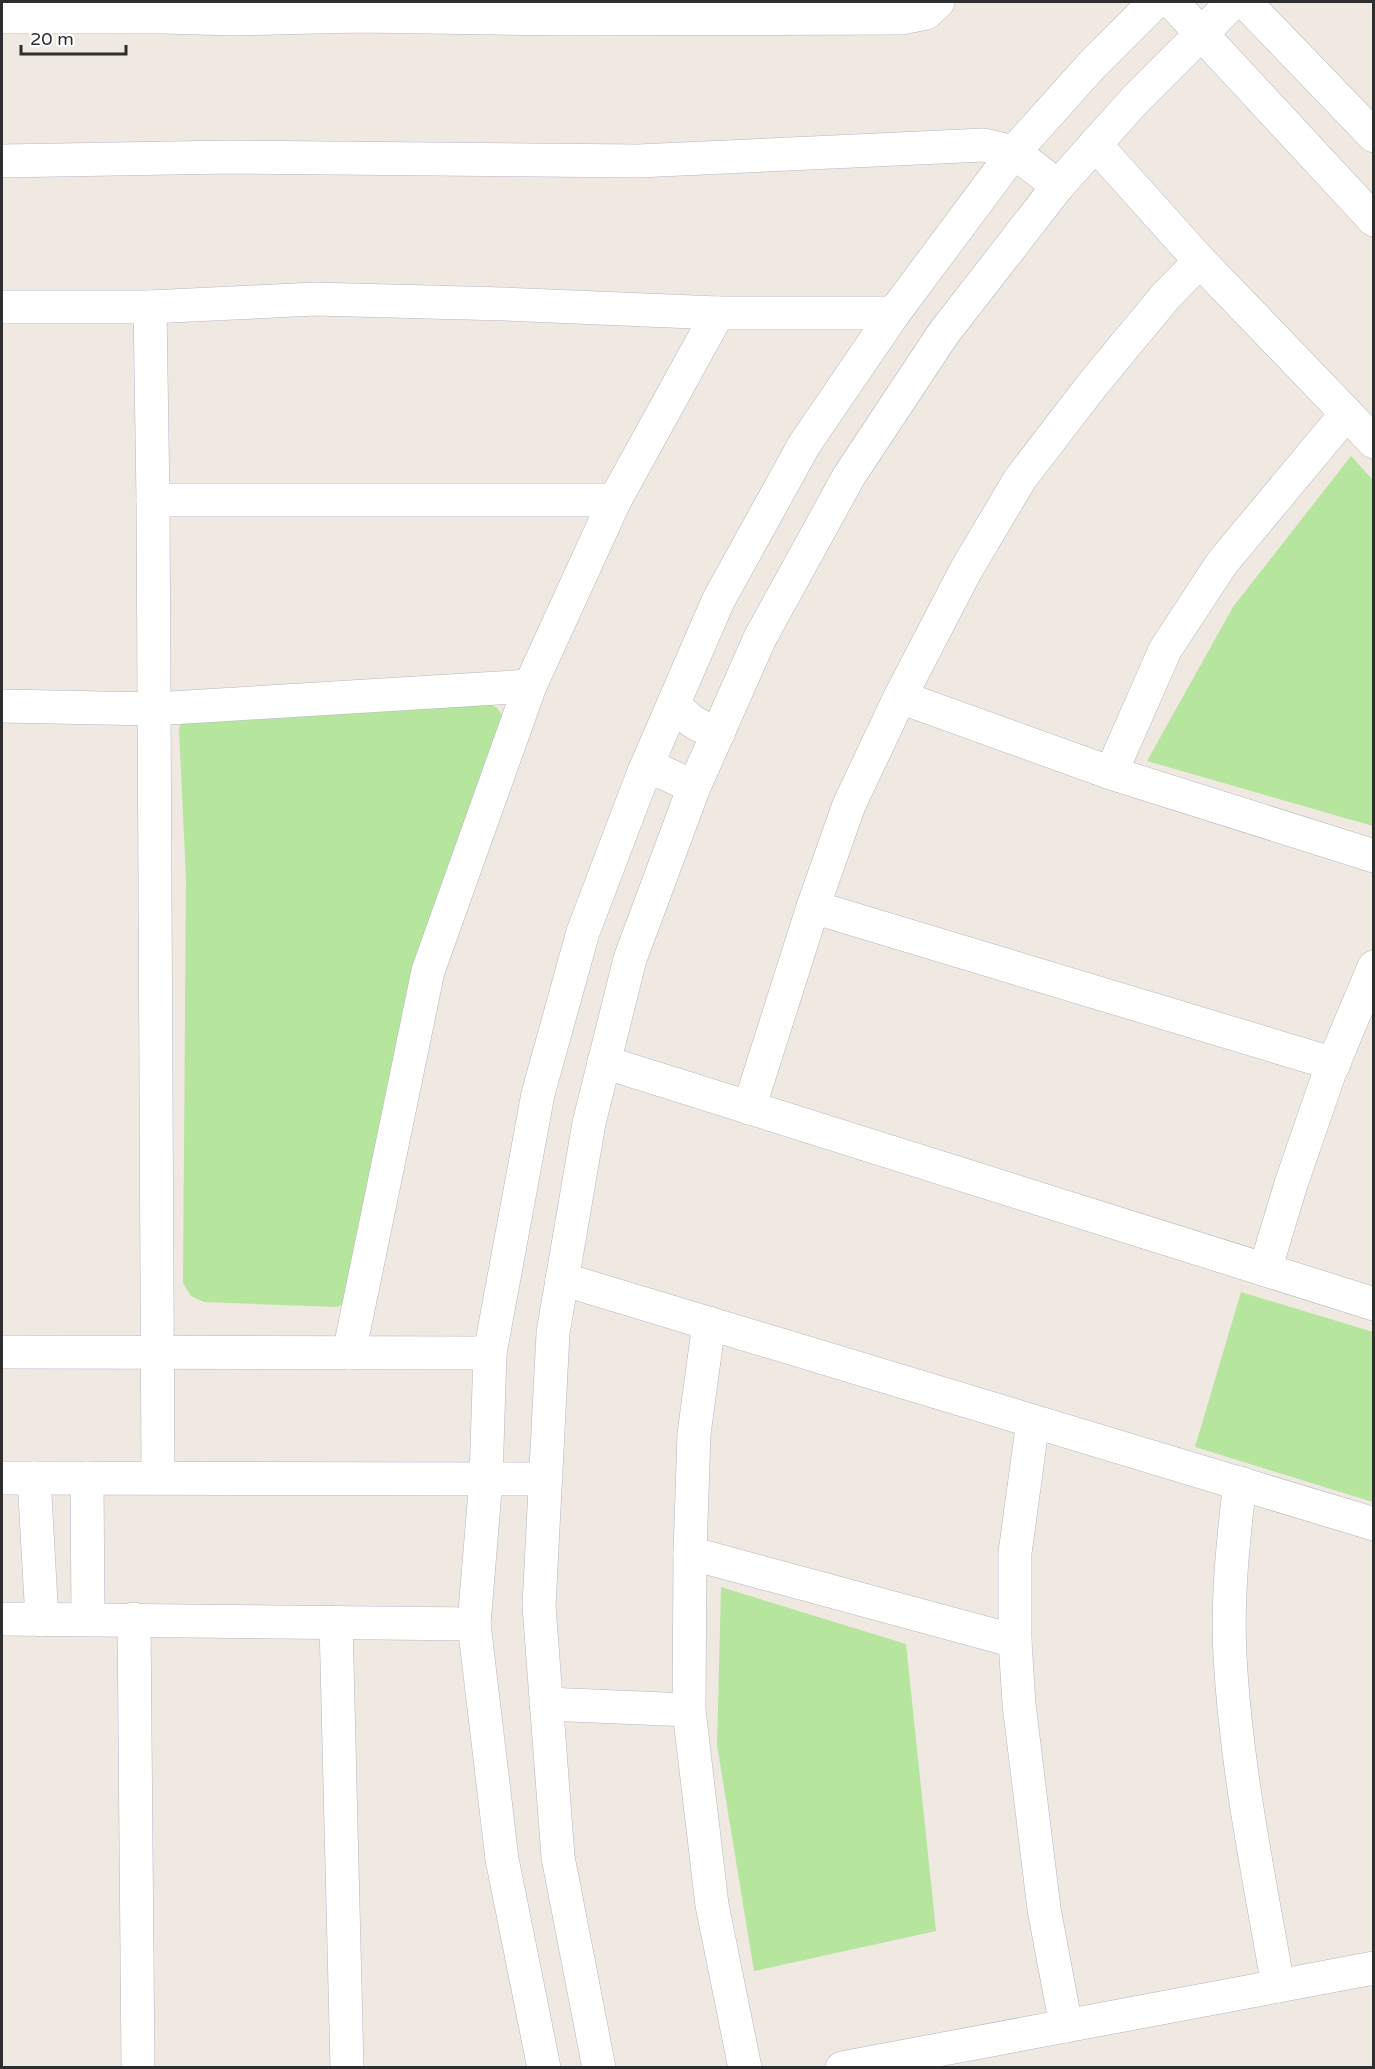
<svg xmlns="http://www.w3.org/2000/svg" width="1375" height="2069" font-family="'Varela Round',sans-serif">
<style>
.green{fill:#b6e59e}
.lines{fill:none;stroke-linecap:round;stroke-linejoin:round}
.street-casing{stroke:#b4b7c1;stroke-width:34}
.secondary-casing{stroke:#b4b7c1;stroke-width:34}
.street{stroke:#fff;stroke-width:33}
.secondary{stroke:#fff;stroke-width:33}
</style>
<rect width="100%" height="100%" fill="#efe9e1"/>
<g class="green">
<polygon points="1351,456 1373,480 1373,826 1147,761 1233,607"/>
<polygon points="487,703 496,707 504,717 351,1300 337,1307 204,1302 191,1296 183,1283 186,879 179,729 183,715"/>
<polygon points="1241,1292 1373,1332 1373,1502 1195,1447"/>
<polygon points="721,1587 906,1644 936,1931 754,1971 717,1745"/>
</g>
<g class="lines">
<defs>
<g id="street">
<polyline points="2,17 163,17 233,19 361,16 562,19 901,18 926,13 938,2"/>
<polyline points="1095,144 1200,261 1374,442"/>
<polyline points="2,161 229,157 638,161 984,145 1014,152 1058,186"/>
<polyline points="2,307 150,307 315,299 504,304 718,313 894,313"/>
<polyline points="150,307 153,500 158,1478"/>
<polyline points="153,500 615,500"/>
<polyline points="900,697 1111,773 1374,856"/>
<path d="M 674,703 C 686,719 699,728 719,732"/>
<polyline points="2,706 154,709 530,686"/>
<polyline points="644,772 662,772 694,787"/>
<polyline points="1111,773 1165,650 1222,563 1346,414"/>
<polyline points="813,907 1334,1064"/>
<polyline points="604,1062 1374,1304"/>
<polyline points="749,1108 813,907 849,805 900,697 966,570 1020,479 1093,384 1165,297 1200,261"/>
<polyline points="1265,1270 1291,1184 1329,1074 1374,967"/>
<polyline points="562,1279 1374,1524"/>
<polyline points="709,1323 694,1434 690,1553 689,1710 712,1905 745,2068"/>
<polyline points="2,1352 490,1353"/>
<polyline points="349,1353 428,971 530,686 615,500 718,313"/>
<polyline points="1033,1421 1015,1553 1015,1641 1019,1704 1044,1909 1066,2026"/>
<polyline points="2,1478 546,1479"/>
<polyline points="34,1478 42,1620"/>
<polyline points="87,1478 88,1619"/>
<path d="M 1240,1483 C 1233,1541 1227,1598 1230,1656 C 1236,1767 1259,1877 1278,1986"/>
<polyline points="690,1553 1015,1641"/>
<polyline points="2,1619 474,1624"/>
<polyline points="134,1619 138,2068"/>
<polyline points="336,1622 347,2068"/>
<polyline points="546,1704 689,1710"/>
<polyline points="842,2068 1374,1968"/>
</g>
<g id="secondary">
<polyline points="1172,2 1374,220"/>
<polyline points="1245,2 1374,136"/>
<polyline points="544,2068 502,1859 474,1624 486,1479 490,1353 538,1094 583,932 644,772 718,601 804,445 894,313 1014,152 1092,65 1155,2"/>
<polyline points="599,2068 558,1857 539,1606 553,1333 589,1123 630,959 694,787 760,638 849,476 943,334 1058,186 1134,101 1233,2"/>
</g>
</defs>
<use href="#street" class="street-casing"/>
<use href="#secondary" class="secondary-casing"/>
<use href="#street" class="street"/>
<use href="#secondary" class="secondary"/>
</g>
<rect width="1375" height="2069" fill="none" stroke="#2e2e2e" stroke-width="6"/>
<path d="M21 45v9h105v-9" fill="none" stroke="#2e2e2e" stroke-width="3"/>
<text x="30" y="45" font-size="18" fill="#2e2e2e" stroke="#ffffff" stroke-width="4.5" paint-order="stroke">20 m</text>
</svg>
